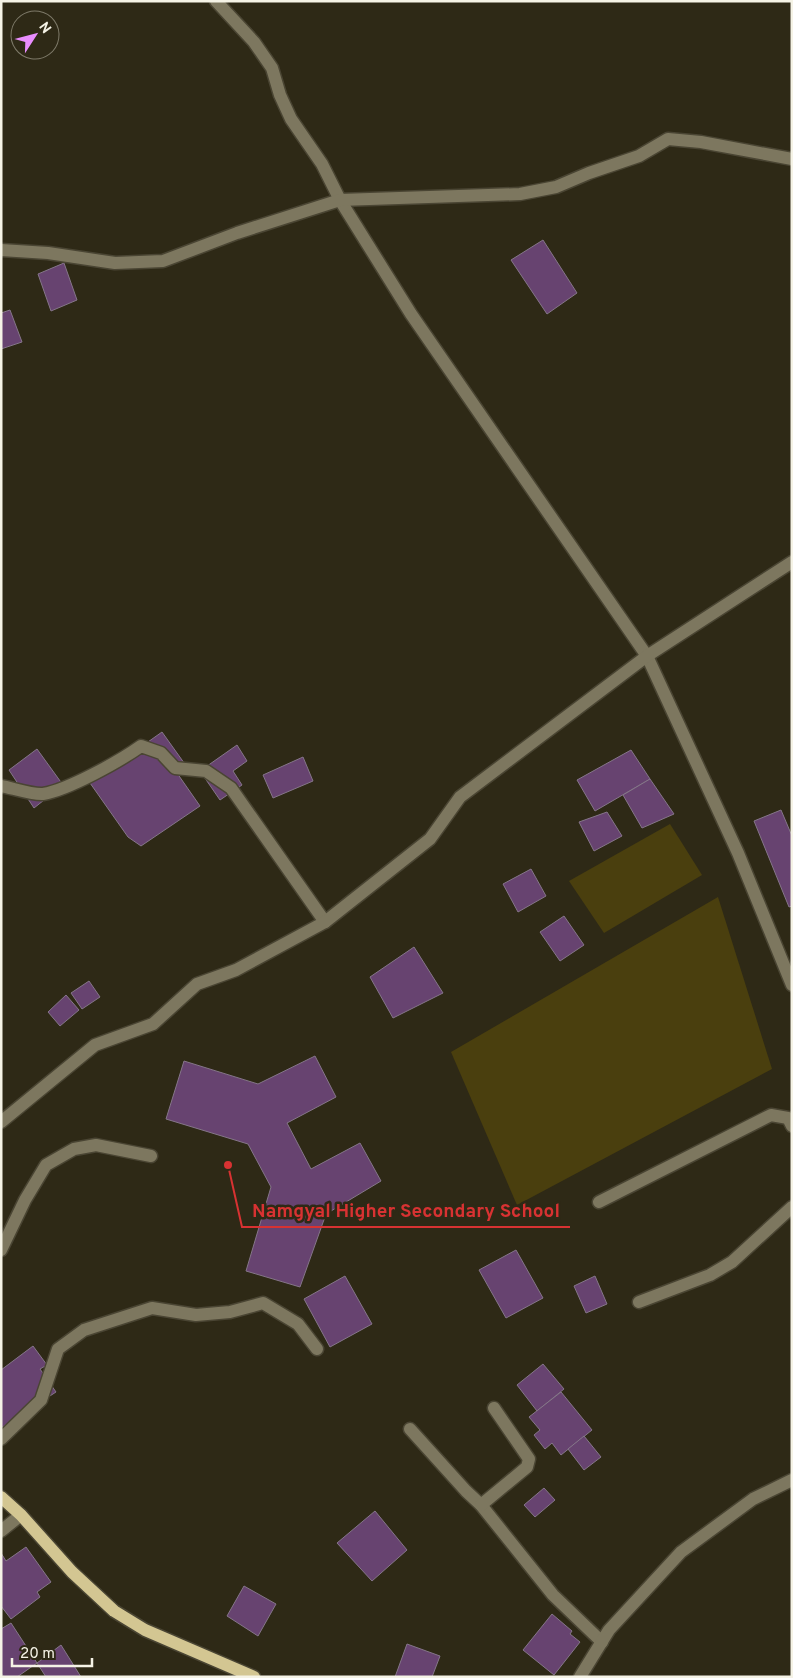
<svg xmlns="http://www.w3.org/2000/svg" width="793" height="1678" font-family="Overpass,sans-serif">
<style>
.green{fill:#4a3f0e}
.building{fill:#674370;stroke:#857689}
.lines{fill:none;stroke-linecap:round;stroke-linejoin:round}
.minor-casing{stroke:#4a4533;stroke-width:15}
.major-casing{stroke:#4a4533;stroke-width:15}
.minor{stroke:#7d775f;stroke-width:12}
.major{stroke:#d3c692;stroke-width:12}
.leader{fill:none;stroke:#d83232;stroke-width:2}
.callout-dot{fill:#d83232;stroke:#2e2916;stroke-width:2}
.callout-label{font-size:19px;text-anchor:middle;font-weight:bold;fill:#d83232;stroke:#2e2916;stroke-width:5;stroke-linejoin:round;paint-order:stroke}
</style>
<rect width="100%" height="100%" fill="#2e2916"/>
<g class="green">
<polygon points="670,824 702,875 604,933 569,881"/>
<polygon points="718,897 772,1069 517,1205 451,1052"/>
</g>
<g class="building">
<polygon points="543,240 577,293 547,314 511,260"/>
<polygon points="64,263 77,300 51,311 38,274"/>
<polygon points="10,310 22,342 1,349 1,313"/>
<polygon points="162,732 187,767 177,773 200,806 141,846 128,837 90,783"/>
<polygon points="237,745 247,761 233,771 242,785 220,800 200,771"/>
<polygon points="37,749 63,785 34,808 9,770"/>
<polygon points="631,750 650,779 595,811 577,780"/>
<polygon points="303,757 313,781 273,798 263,775"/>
<polygon points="650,779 674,814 642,828 623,795"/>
<polygon points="781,810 792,836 792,906 789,907 754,821"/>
<polygon points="607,812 622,836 594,851 579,822"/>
<polygon points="531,869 546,896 518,912 503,884"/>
<polygon points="564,916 584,945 560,961 540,932"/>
<polygon points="414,947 443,993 393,1018 370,977"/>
<polygon points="89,981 100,997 82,1009 71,993"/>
<polygon points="66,995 79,1010 60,1026 48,1012"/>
<polygon points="315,1056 336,1097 287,1123 311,1169 360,1143 381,1181 326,1214 300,1287 246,1271 271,1187 248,1144 166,1119 184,1061 258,1084"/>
<polygon points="516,1250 543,1298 506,1318 479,1270"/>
<polygon points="345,1276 372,1324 330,1347 304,1299"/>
<polygon points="595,1276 607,1304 586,1313 574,1286"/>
<polygon points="33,1346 47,1365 40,1369 56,1392 1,1428 1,1370"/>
<polygon points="543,1364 564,1389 537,1411 517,1385"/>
<polygon points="561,1392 592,1430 561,1455 552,1443 545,1449 534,1435 540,1430 529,1417"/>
<polygon points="584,1436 601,1457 584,1470 568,1449"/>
<polygon points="544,1488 555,1500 535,1517 524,1505"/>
<polygon points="375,1511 407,1550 372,1581 337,1543"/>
<polygon points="26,1547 51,1582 37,1592 40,1597 11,1619 1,1606 1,1553 6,1561"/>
<polygon points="244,1586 276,1604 258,1636 227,1616"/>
<polygon points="552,1614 572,1631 570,1634 580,1642 554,1675 523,1650"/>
<polygon points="11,1623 37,1663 17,1677 4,1677 1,1673 1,1629"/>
<polygon points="407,1644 440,1656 432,1677 395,1677"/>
<polygon points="61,1645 81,1677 46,1677 37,1663"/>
</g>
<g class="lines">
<defs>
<g id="minor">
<polyline points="216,1 254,42 272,68 280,95 291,119 322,164 340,200 411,314 647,656 738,853 792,985"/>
<polyline points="1,250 48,253 115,263 163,261 237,233 340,200 520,194 556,187 589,173 639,156 668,139 701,142 792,159"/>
<path d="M 1,786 C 12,788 33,795 43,794 C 68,790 120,761 141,746 L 161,753 L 175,768 L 206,771 L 231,788 L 325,922"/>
<polyline points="1,1122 95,1045 153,1024 197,984 236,970 325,922 430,839 460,797 647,656 792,562"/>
<polyline points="599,1202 771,1115 788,1118 792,1126"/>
<polyline points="1,1250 25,1200 46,1165 74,1149 96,1145 151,1156"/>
<polyline points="639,1302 710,1275 732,1262 792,1207"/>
<polyline points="410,1429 466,1491 481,1505 553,1595 602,1642"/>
<polyline points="1,1439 41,1400 58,1349 84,1330 152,1308 196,1315 230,1312 263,1303 298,1324 317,1349"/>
<polyline points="481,1505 527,1467 529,1459 494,1408"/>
<polyline points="1,1531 21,1515"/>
<polyline points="580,1677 609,1630 681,1552 753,1499 792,1480"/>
</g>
<polyline id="major" points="1,1497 21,1515 72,1572 114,1611 145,1630 254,1677"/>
</defs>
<use href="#minor" class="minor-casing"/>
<use href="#major" class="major-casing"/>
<use href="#minor" class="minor"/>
<use href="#major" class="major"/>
</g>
<path class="leader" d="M228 1165L242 1227H570"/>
<circle class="callout-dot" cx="228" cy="1165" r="5"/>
<g class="callout-label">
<text x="406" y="1217">Namgyal Higher Secondary School</text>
</g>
<rect width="793" height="1678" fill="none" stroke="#f5f3e6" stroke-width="5"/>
<g transform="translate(35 35) rotate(54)"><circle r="24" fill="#2e2916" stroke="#7e7a69"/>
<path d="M0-4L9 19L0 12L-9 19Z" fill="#e98dfe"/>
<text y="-8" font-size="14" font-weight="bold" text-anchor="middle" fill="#f5f3e6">N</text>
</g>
<path d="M12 1658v8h80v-8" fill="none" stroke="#f5f3e6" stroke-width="2.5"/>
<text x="20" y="1658" font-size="15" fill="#f5f3e6" stroke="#2e2916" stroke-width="4" paint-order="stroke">20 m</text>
</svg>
